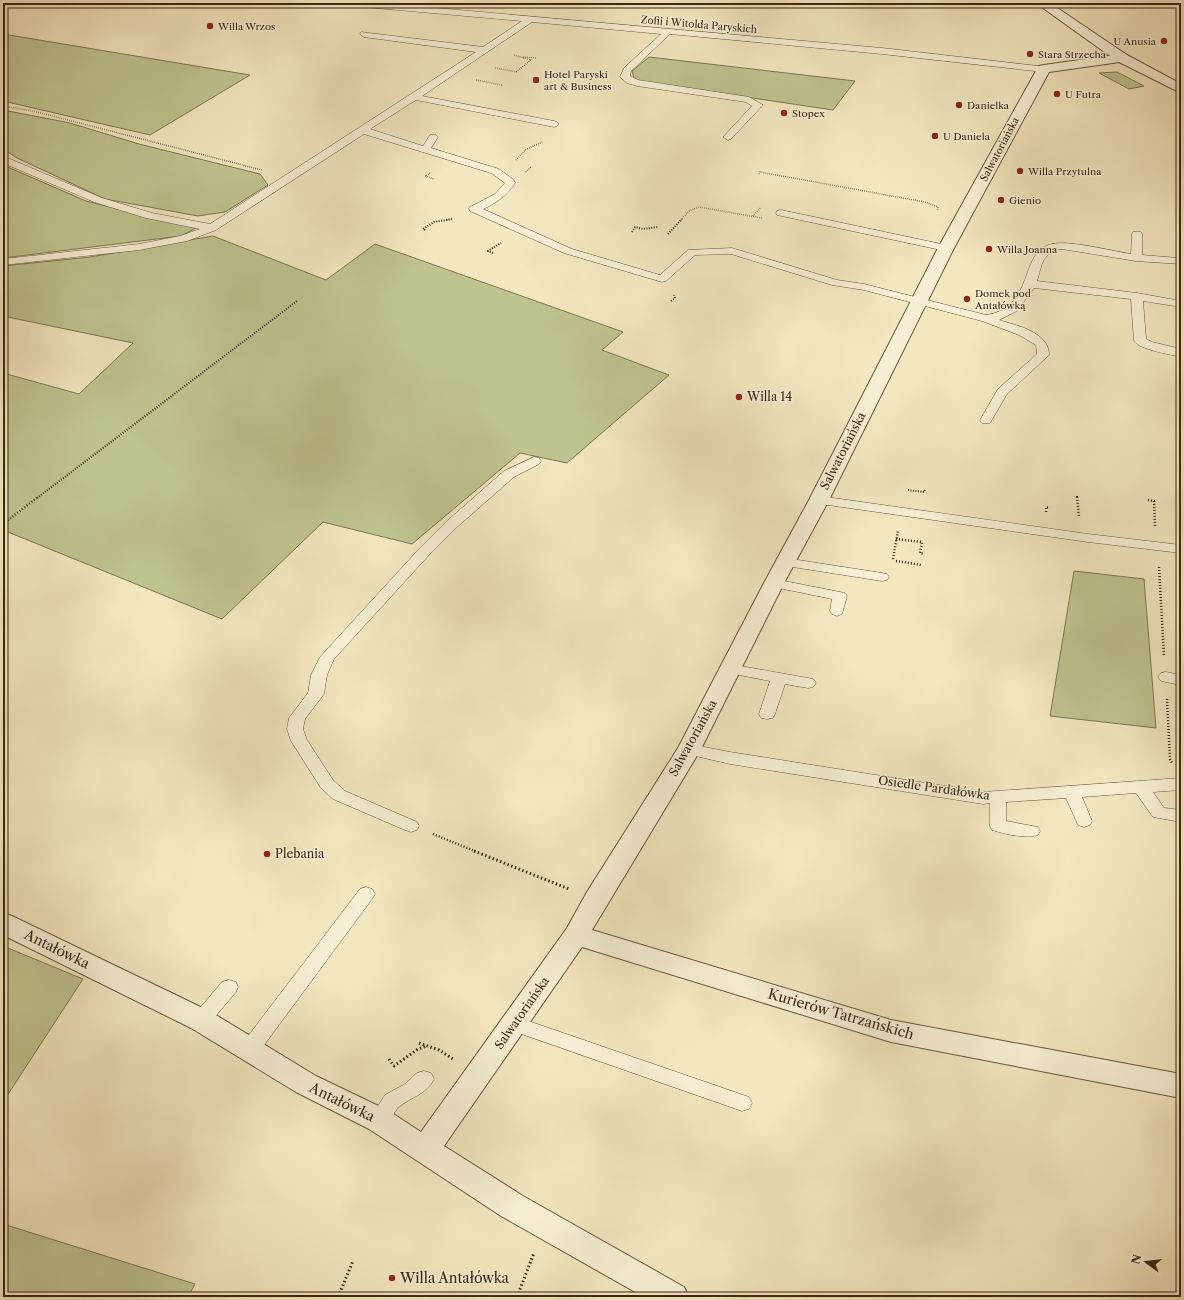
<svg xmlns="http://www.w3.org/2000/svg" width="1184" height="1300" font-family="'Libre Caslon Text',serif">
<style>
.green{fill:#bfc48f;stroke:#7e7651}
.lines{fill:none;stroke-linecap:round;stroke-linejoin:round}
.service-casing{stroke:#6a573e;stroke-width:1}
.minor-casing{stroke:#6a573e;stroke-width:2}
.tertiary-casing{stroke:#6a573e;stroke-width:2}
.path-far3{stroke:#3c2713;stroke-width:1.5;stroke-dasharray:0.5 1.5;stroke-linecap:butt}
.path-far2{stroke:#3c2713;stroke-width:2;stroke-dasharray:1 1.5;stroke-linecap:butt}
.path-far1{stroke:#3c2713;stroke-width:2.5;stroke-dasharray:1 2;stroke-linecap:butt}
.path{stroke:#3c2713;stroke-width:3;stroke-dasharray:1.5 2.5;stroke-linecap:butt}
.service{fill:#f7efd5;fill-rule:evenodd}
.minor{fill:#f7efd5;fill-rule:evenodd}
.tertiary{fill:#f7efd5;fill-rule:evenodd}
.poi-dot{fill:#8f2418;stroke:#f7efd5;stroke-width:1.5}
.labels{text-anchor:middle;stroke-width:3;stroke-linejoin:round;paint-order:stroke}
.far-street-label{font-size:10px;fill:#3c2713;stroke:#f7efd5}
.far-poi-label{font-size:10px;fill:#3c2713;stroke:#f7efd5;text-anchor:start}
.poi-label{font-size:12px;fill:#3c2713;stroke:#f7efd5;text-anchor:start}
.street-label{font-size:12px;fill:#3c2713;stroke:#f7efd5}
.near-street-label{font-size:14px;fill:#3c2713;stroke:#f7efd5}
.near-poi-label{font-size:14px;fill:#3c2713;stroke:#f7efd5;text-anchor:start}
</style>
<rect width="100%" height="100%" fill="#f3e7bf"/>
<filter id="stains"><feTurbulence type="fractalNoise" baseFrequency=".005" numOctaves="4"/><feColorMatrix values="0 0 0 0 .2 0 0 0 0 .09 0 0 0 0 .02 0 0 0 .5 -.17"/></filter>
<radialGradient id="worn" r=".72"><stop offset=".6" stop-color="#630" stop-opacity="0"/><stop offset="1" stop-color="#630" stop-opacity=".3"/></radialGradient>
<g class="green">
<polygon points="3,34 250,75 150,135 3,101"/>
<polygon points="649,57 855,81 833,110 639,81 634,78 632,71"/>
<polygon points="1117,72 1144,86 1129,89 1099,73"/>
<polygon points="3,110 70,123 139,144 260,174 268,185 225,212 198,216 105,199 17,158 3,149"/>
<polygon points="3,165 86,201 196,228 181,236 3,258"/>
<polygon points="213,236 326,280 375,244 623,332 602,350 669,375 567,463 520,453 412,544 323,522 222,619 3,530 3,373 79,394 133,343 3,316 3,266 90,257"/>
<polygon points="1074,571 1144,579 1156,728 1050,716"/>
<polygon points="3,946 83,979 3,1102"/>
<polygon points="3,1224 195,1284 188,1297 3,1297"/>
</g>
<g class="lines">
<defs>
<g id="service">
<path d="M 349,3 L 381,3 L 882,48 L 1047,67 L 1049,69 L 1044,72 L 882,54 L 670,34 L 631,71 L 630,76 L 638,80 L 749,97 L 763,105 L 761,107 L 731,139 L 728,140 L 723,137 L 725,135 L 752,106 L 746,102 L 637,86 L 627,83 L 620,77 L 624,68 L 661,34 L 532,22 L 422,96 L 554,121 L 557,122 L 559,124 L 557,126 L 554,127 L 416,100 L 370,129 L 423,146 L 430,135 L 436,135 L 438,137 L 431,148 L 499,169 L 514,180 L 515,183 C 507,196 496,203 483,209 L 572,249 L 660,275 L 688,250 L 732,248 L 837,280 L 864,284 L 986,315 C 1036,308 1018,251 1052,244 C 1069,240 1112,251 1131,254 L 1132,234 L 1133,232 L 1141,232 L 1142,234 L 1142,255 L 1178,258 L 1181,258 L 1181,264 L 1136,261 L 1062,249 C 1042,251 1042,265 1037,281 L 1137,293 L 1181,301 L 1181,307 L 1143,301 L 1146,339 L 1152,342 L 1181,349 L 1181,357 C 1169,354 1141,350 1134,341 L 1131,299 L 1034,288 L 1017,311 L 999,320 C 1018,326 1049,332 1049,355 L 1007,394 L 990,423 L 982,423 L 980,420 L 998,389 L 1037,354 L 1036,345 L 1019,335 L 982,321 L 864,290 L 832,285 L 731,254 L 695,255 L 666,281 L 662,282 L 564,253 L 470,211 L 469,209 L 470,207 L 495,194 L 505,183 L 491,173 L 364,134 L 216,230 L 187,241 L 139,250 L 3,265 L 3,259 L 139,244 L 180,236 L 200,229 L 146,218 L 94,202 L 3,163 L 3,156 L 102,198 L 152,213 L 210,224 L 476,52 L 364,37 L 360,34 L 361,32 L 483,47 L 522,21 L 353,6 Z"/>
<polygon points="781,210 946,245 951,248 946,251 777,215 776,213 777,211"/>
<polygon points="534,457 539,458 541,461 539,464 514,477 457,527 429,555 334,659 327,675 324,694 305,719 303,729 307,740 333,780 345,791 417,822 419,826 417,830 411,832 405,830 333,799 321,788 291,741 287,729 289,718 308,693 311,675 320,657 419,549 447,521 504,471"/>
<polygon points="819,496 1088,534 1181,545 1181,553 1088,542 814,503 812,500 814,497"/>
<polygon points="785,558 882,573 887,574 889,577 887,580 882,581 780,565 778,562 780,559"/>
<polygon points="774,579 845,593 847,596 842,614 837,616 832,614 830,611 832,599 769,586 767,583 769,580"/>
<polygon points="729,664 808,678 813,679 816,683 813,687 808,688 785,684 775,714 773,718 767,719 761,718 759,714 770,681 724,672 721,669 724,666"/>
<polygon points="1166,672 1181,675 1181,685 1161,681 1158,677 1161,673"/>
<path d="M 689,744 L 730,752 L 983,792 L 1181,778 L 1181,790 L 1153,792 L 1164,808 L 1181,810 L 1181,822 L 1153,817 L 1136,793 L 1082,797 L 1092,821 L 1090,825 L 1084,827 L 1078,825 L 1066,798 L 1006,802 L 1006,821 L 1038,827 L 1040,831 L 1038,835 C 1025,839 1005,834 992,830 L 990,826 L 990,803 L 983,804 L 730,764 L 683,753 L 681,749 L 683,745 Z"/>
<polygon points="366,887 372,889 375,894 372,899 256,1056 249,1058 242,1056 239,1050 242,1044 360,889"/>
<polygon points="229,980 236,982 238,987 236,992 208,1025 201,1028 194,1025 192,1020 194,1015 222,982"/>
<polygon points="514,1016 749,1097 752,1103 749,1109 742,1111 507,1029 505,1024 507,1019"/>
<path d="M 424,1071 L 431,1073 L 434,1079 C 426,1095 412,1096 399,1107 C 393,1112 391,1123 384,1127 C 379,1129 377,1128 372,1126 L 369,1120 L 385,1095 L 405,1084 L 417,1073 Z"/>
</g>
<polygon id="minor" points="1122,54 1127,55 1129,58 1127,61 1049,72 954,248 829,500 784,583 701,749 592,930 891,1020 1181,1074 1181,1098 891,1042 582,947 444,1146 523,1196 684,1287 689,1297 644,1297 501,1216 369,1129 296,1092 191,1028 3,935 3,913 12,916 211,1012 316,1076 389,1111 421,1132 567,928 587,892 678,748 764,583 809,500 938,248 1037,69 1039,66 1044,65"/>
<polygon id="tertiary" points="1036,3 1050,3 1127,55 1181,84 1181,93 1117,61"/>
</defs>
<use href="#service" class="service-casing"/>
<use href="#minor" class="minor-casing"/>
<use href="#tertiary" class="tertiary-casing"/>
<g class="path-far3">
<polyline points="514,55 531,60 516,72"/>
<polyline points="523,57 536,58"/>
<polyline points="495,68 517,72"/>
<polyline points="476,80 502,85"/>
<polyline points="3,106 33,111 262,170"/>
<polyline points="516,160 525,150 542,142"/>
<polyline points="526,172 531,167"/>
<polyline points="430,173 425,176 434,179"/>
<polyline points="759,174 760,172 925,202 938,207 937,211"/>
<polyline points="753,216 761,207"/>
<polyline points="447,220 452,219"/>
<polyline points="681,220 689,211 699,207 762,218"/>
</g>
<g class="path-far2">
<polyline points="425,230 423,229 434,222 452,219"/>
<polyline points="632,232 635,227 643,229 658,227"/>
<polyline points="668,234 682,219"/>
<polyline points="493,253 488,251 501,243"/>
<polyline points="671,301 675,298 674,295"/>
<polyline points="908,490 924,492 925,490"/>
<polyline points="1077,496 1077,498"/>
<polyline points="37,498 297,301"/>
</g>
<g class="path-far1">
<polyline points="1077,497 1079,517"/>
<polyline points="1148,500 1154,501 1155,526"/>
<polyline points="1046,512 1046,507 1050,508"/>
<polyline points="3,524 38,497"/>
<polyline points="896,539 922,542 920,553 924,554"/>
<polyline points="893,559 898,531"/>
<polyline points="896,561 922,565"/>
<polyline points="1159,567 1164,656"/>
<polyline points="1167,699 1170,759 1172,763"/>
<polyline points="433,834 477,852"/>
</g>
<g class="path">
<polyline points="474,851 569,889"/>
<polyline points="419,1043 439,1050 453,1059"/>
<polyline points="389,1059 394,1066 418,1049 427,1046"/>
<polyline points="338,1297 353,1261"/>
<polyline points="517,1297 534,1253"/>
</g>
<use href="#service" class="service"/>
<use href="#minor" class="minor"/>
<use href="#tertiary" class="tertiary"/>
</g>
<g class="poi-dot">
<circle cx="210" cy="26" r="4"/>
<circle cx="1164" cy="41" r="4"/>
<circle cx="1030" cy="54" r="4"/>
<circle cx="536" cy="80" r="4"/>
<circle cx="1057" cy="94" r="4"/>
<circle cx="959" cy="105" r="4"/>
<circle cx="784" cy="113" r="4"/>
<circle cx="935" cy="136" r="4"/>
<circle cx="1020" cy="171" r="4"/>
<circle cx="1001" cy="200" r="4"/>
<circle cx="989" cy="249" r="4"/>
<circle cx="967" cy="299" r="4"/>
<circle cx="739" cy="397" r="4"/>
<circle cx="267" cy="854" r="4"/>
<circle cx="392" cy="1278" r="4"/>
</g>
<g class="labels">
<g class="far-street-label">
<text transform="translate(699 24) rotate(5)" y="4">Zofii i Witolda Paryskich</text>
<text transform="translate(999 149) rotate(-62)" y="4">Salwatoriańska</text>
</g>
<g class="far-poi-label">
<text x="218" y="30">Willa Wrzos</text>
<text x="1156" y="45" text-anchor="end">U Anusia</text>
<text x="1038" y="58">Stara Strzecha</text>
<text x="544" y="78">Hotel Paryski<tspan x="544" dy="12">art &amp; Business</tspan></text>
<text x="1065" y="98">U Futra</text>
<text x="967" y="109">Danielka</text>
<text x="792" y="117">Stopex</text>
<text x="943" y="140">U Daniela</text>
<text x="1028" y="175">Willa Przytulna</text>
<text x="1009" y="204">Gienio</text>
<text x="997" y="253">Willa Joanna</text>
<text x="975" y="297">Domek pod<tspan x="975" dy="12">Antałówką</tspan></text>
</g>
<g class="poi-label">
<text x="747" y="401">Willa 14</text>
<text x="275" y="858">Plebania</text>
</g>
<g class="street-label">
<text transform="translate(843 451) rotate(-63)" y="4">Salwatoriańska</text>
<text transform="translate(693 738) rotate(-61)" y="4">Salwatoriańska</text>
<text transform="translate(934 788) rotate(8)" y="4">Osiedle Pardałówka</text>
<text transform="translate(522 1013) rotate(-55)" y="4">Salwatoriańska</text>
</g>
<g class="near-street-label">
<text transform="translate(57 949) rotate(26)" y="5">Antałówka</text>
<text transform="translate(841 1014) rotate(16)" y="5">Kurierów Tatrzańskich</text>
<text transform="translate(342 1102) rotate(26)" y="5">Antałówka</text>
</g>
<g class="near-poi-label">
<text x="400" y="1283">Willa Antałówka</text>
</g>
</g>
<rect width="1184" height="1300" fill="none" stroke="#f3e7bf" stroke-width="16"/>
<rect x="4" y="4" width="1176" height="1292" fill="none" stroke="#3c2713" stroke-width="2"/>
<rect x="8" y="8" width="1168" height="1284" fill="none" stroke="#3c2713"/>
<g transform="translate(1146 1262) rotate(285)" stroke="#f7efd5" stroke-width="3" paint-order="stroke">
<path d="M0-3L7 15L0 10L-7 15Z" fill="#3c2713"/>
<text y="-6" font-size="11" font-weight="bold" text-anchor="middle" fill="#3c2713">N</text>
</g>
<rect width="100%" height="100%" filter="url(#stains)"/>
<rect width="100%" height="100%" fill="url(#worn)"/>
</svg>
